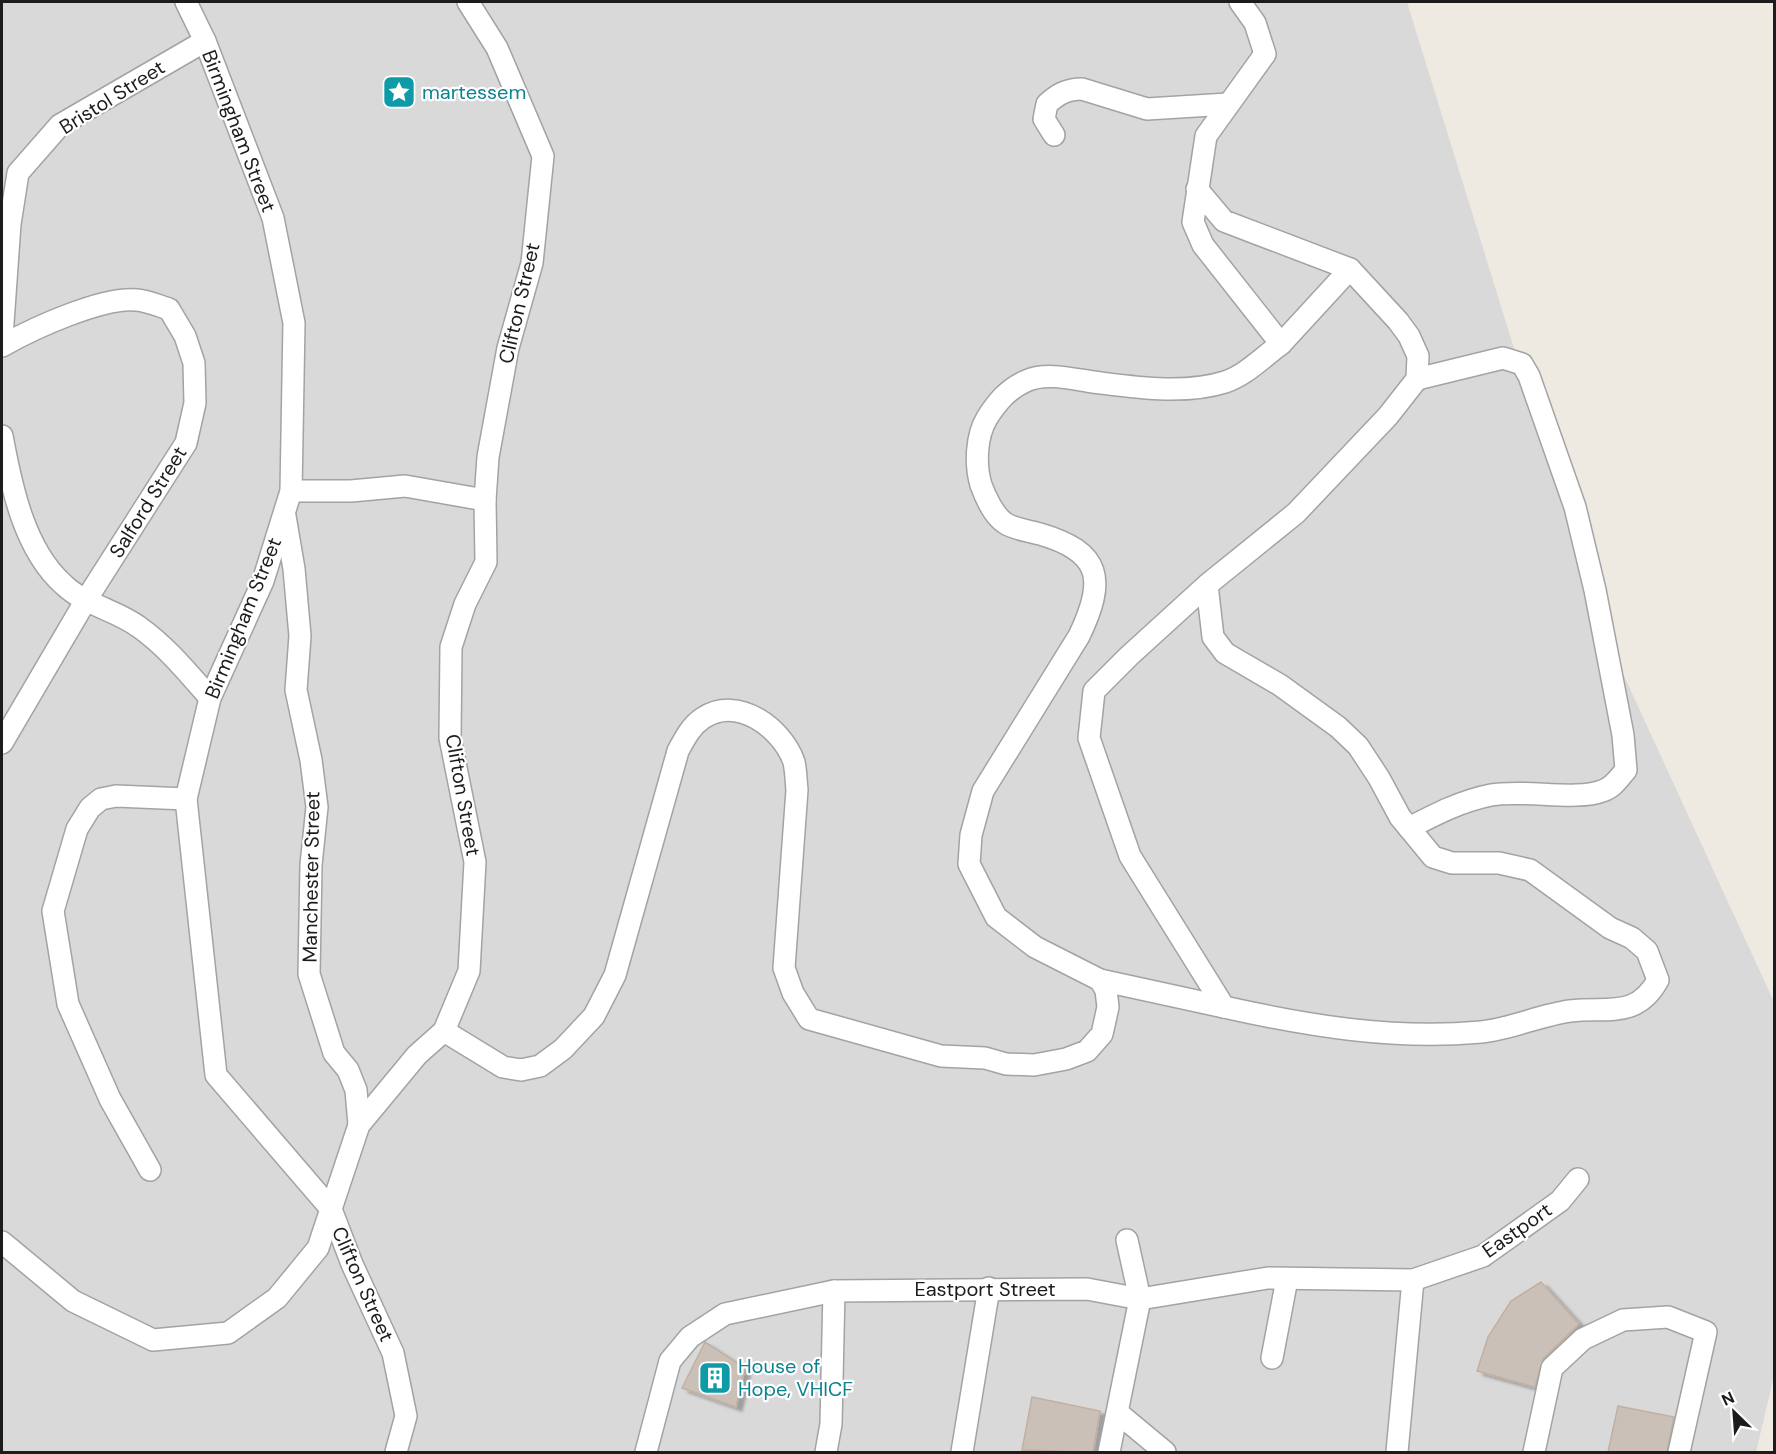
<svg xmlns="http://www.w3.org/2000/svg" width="1776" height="1454" font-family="'DM Sans',sans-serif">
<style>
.residential{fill:#dad9d9}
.building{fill:#cbc0b7;stroke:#c1b0a2;stroke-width:1.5;filter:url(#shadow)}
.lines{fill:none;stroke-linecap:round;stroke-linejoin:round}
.minor-casing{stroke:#a3a3a3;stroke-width:24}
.minor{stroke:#fff;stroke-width:21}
.labels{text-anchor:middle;stroke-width:4.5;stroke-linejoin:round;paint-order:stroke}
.culture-label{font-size:20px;fill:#0d838f;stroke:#fff;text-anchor:start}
.street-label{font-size:20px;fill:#1c1c1c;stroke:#fff}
</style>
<defs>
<filter id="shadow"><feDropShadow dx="6" dy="4" stdDeviation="1.5" flood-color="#0004"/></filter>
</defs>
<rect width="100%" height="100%" fill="#efeae1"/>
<polygon class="residential" points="2,2 1407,2 1597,617 1774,1002 1774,1376 1756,1452 2,1452"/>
<g class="building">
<polygon points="1541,1282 1579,1324 1543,1359 1535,1387 1477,1371 1488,1337 1511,1301"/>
<polygon points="705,1342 745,1368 736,1407 682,1388"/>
<polygon points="1032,1397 1100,1411 1093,1452 1022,1450"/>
<polygon points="1618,1406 1674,1417 1667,1452 1608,1452"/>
</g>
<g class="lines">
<defs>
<g id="minor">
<polyline points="186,2 205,41 273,218 294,323 291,491 263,581 210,698 186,799 216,1075 331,1209 352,1264 393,1353 406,1416 396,1452"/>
<path d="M 1054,135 L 1044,119 L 1047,104 C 1058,94 1067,89 1082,89 L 1147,109 L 1228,104"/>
<path d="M 1197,189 L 1224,221 L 1350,269 L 1398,321 L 1409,336 L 1418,356 L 1417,379 L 1388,416 L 1296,513 L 1207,585 L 1129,656 L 1094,691 L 1089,738 L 1130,856 L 1224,1007 C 1309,1026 1394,1040 1481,1032 C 1511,1029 1540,1015 1570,1011 C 1606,1006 1636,1020 1658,980 L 1647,951 L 1632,938 L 1610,928 L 1530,870 L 1499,863 L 1452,863 L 1433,857 L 1400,817 L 1379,778 L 1358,746 L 1338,727 L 1280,685 L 1225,653 L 1213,637 L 1207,585"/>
<polyline points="2,337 10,224 18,173 60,125 205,41"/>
<polyline points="1281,344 1350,269"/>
<path d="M 2,346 C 32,329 103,296 137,300 C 148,301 159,306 169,309 L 185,336 L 194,363 L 195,403 L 186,443 L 86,600 L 2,743"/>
<path d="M 2,436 C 11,485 24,550 64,585 C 85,605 116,610 139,627 C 166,646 188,673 210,698"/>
<polyline points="291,491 351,491 405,486 485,500"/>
<polyline points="285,516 294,569 300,636 296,690 311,760 317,807 311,865 309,974 334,1053 348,1070 356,1090 359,1125"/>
<path d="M 1409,828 C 1436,814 1461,801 1491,795 C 1523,789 1577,801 1602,791 C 1613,788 1619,778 1626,770 L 1623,735 L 1595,590 L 1575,507 L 1529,376 L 1522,364 L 1503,358 L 1417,379"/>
<polyline points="1100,980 1224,1007"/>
<path d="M 444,1031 L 503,1067 L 521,1070 L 540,1066 L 563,1049 L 594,1016 L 615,975 L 678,751 C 685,738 691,726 703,718 C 738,695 782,728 794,762 C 796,771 796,781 797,790 L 784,968 L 793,993 L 809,1019 L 941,1056 L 985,1058 L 1006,1064 L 1034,1065 L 1066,1059 L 1087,1051 L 1102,1034 L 1108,1007 L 1106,990 L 1100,980 L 1035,947 L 996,917 L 969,864 L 971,835 L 983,791 L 1079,636 C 1106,580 1102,552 1040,534 C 1030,531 1013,529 1005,523 C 994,516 985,496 981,485 C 975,465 976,436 987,418 C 997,402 1008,389 1026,381 C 1046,372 1072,379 1093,382 C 1134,387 1184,395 1225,382 C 1246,375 1263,357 1281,344 L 1203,245 L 1193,222 L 1206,136 L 1265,54 L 1255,23 L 1240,2"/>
<polyline points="150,1170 110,1099 68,1004 53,911 77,829 90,808 101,799 116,796 186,799"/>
<polyline points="2,1242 73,1301 153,1340 228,1333 277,1298 318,1248 359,1125 417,1055 444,1031 469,971 475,862 450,738 451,647 465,604 486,562 485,500 488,457 508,348 532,263 543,156 497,48 468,2"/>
<polyline points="1272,1358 1287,1279"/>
<polyline points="1118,1413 1165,1452"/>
<polyline points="646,1452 670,1361 690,1337 725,1314 834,1291 1087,1289 1140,1299 1268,1278 1413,1280 1483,1256 1560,1201 1578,1179"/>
<polyline points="826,1452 831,1424 834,1291"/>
<polyline points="962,1452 989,1288"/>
<polyline points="1109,1452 1140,1299 1127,1240"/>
<polyline points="1397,1452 1413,1280"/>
<polyline points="1534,1452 1552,1368 1583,1339 1623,1320 1668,1317 1706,1332 1679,1452"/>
</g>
</defs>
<use href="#minor" class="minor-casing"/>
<use href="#minor" class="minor"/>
</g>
<defs>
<symbol id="sight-square" viewBox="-11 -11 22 22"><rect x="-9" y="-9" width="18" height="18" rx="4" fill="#0f9aa8" stroke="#fff"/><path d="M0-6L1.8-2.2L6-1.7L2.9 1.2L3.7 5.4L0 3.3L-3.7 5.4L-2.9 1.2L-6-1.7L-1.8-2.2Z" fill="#fff"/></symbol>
<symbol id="building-square" viewBox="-11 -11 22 22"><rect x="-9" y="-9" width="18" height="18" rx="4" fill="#0f9aa8" stroke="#fff"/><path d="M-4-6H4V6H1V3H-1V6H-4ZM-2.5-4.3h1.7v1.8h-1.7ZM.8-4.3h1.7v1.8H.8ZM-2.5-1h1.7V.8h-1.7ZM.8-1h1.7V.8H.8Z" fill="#fff"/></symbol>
</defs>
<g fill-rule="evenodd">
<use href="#sight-square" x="380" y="73" width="38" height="38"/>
<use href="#building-square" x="696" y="1359" width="38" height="38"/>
</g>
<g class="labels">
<g class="culture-label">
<text x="422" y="99">martessem</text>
<text x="738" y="1373">House of<tspan x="738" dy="23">Hope, VHICF</tspan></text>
</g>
<g class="street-label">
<text transform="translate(112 97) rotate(-32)" y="7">Bristol Street</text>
<text transform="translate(239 131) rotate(69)" y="7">Birmingham Street</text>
<text transform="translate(519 303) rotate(-77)" y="7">Clifton Street</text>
<text transform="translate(148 502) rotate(-58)" y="7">Salford Street</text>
<text transform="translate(243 618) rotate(-68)" y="7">Birmingham Street</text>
<text transform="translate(463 795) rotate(80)" y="7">Clifton Street</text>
<text transform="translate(311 877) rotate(-89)" y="7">Manchester Street</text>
<text transform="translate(1517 1230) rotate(-35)" y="7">Eastport</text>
<text transform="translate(363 1284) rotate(66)" y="7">Clifton Street</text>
<text x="985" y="1296">Eastport Street</text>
</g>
</g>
<rect width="1776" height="1454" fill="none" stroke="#1c1c1c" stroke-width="6"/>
<g transform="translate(1734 1412) rotate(335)" stroke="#ffffff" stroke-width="4.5" paint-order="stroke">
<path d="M0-4.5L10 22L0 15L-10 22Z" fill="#1c1c1c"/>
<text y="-9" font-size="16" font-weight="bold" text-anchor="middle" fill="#1c1c1c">N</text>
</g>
</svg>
